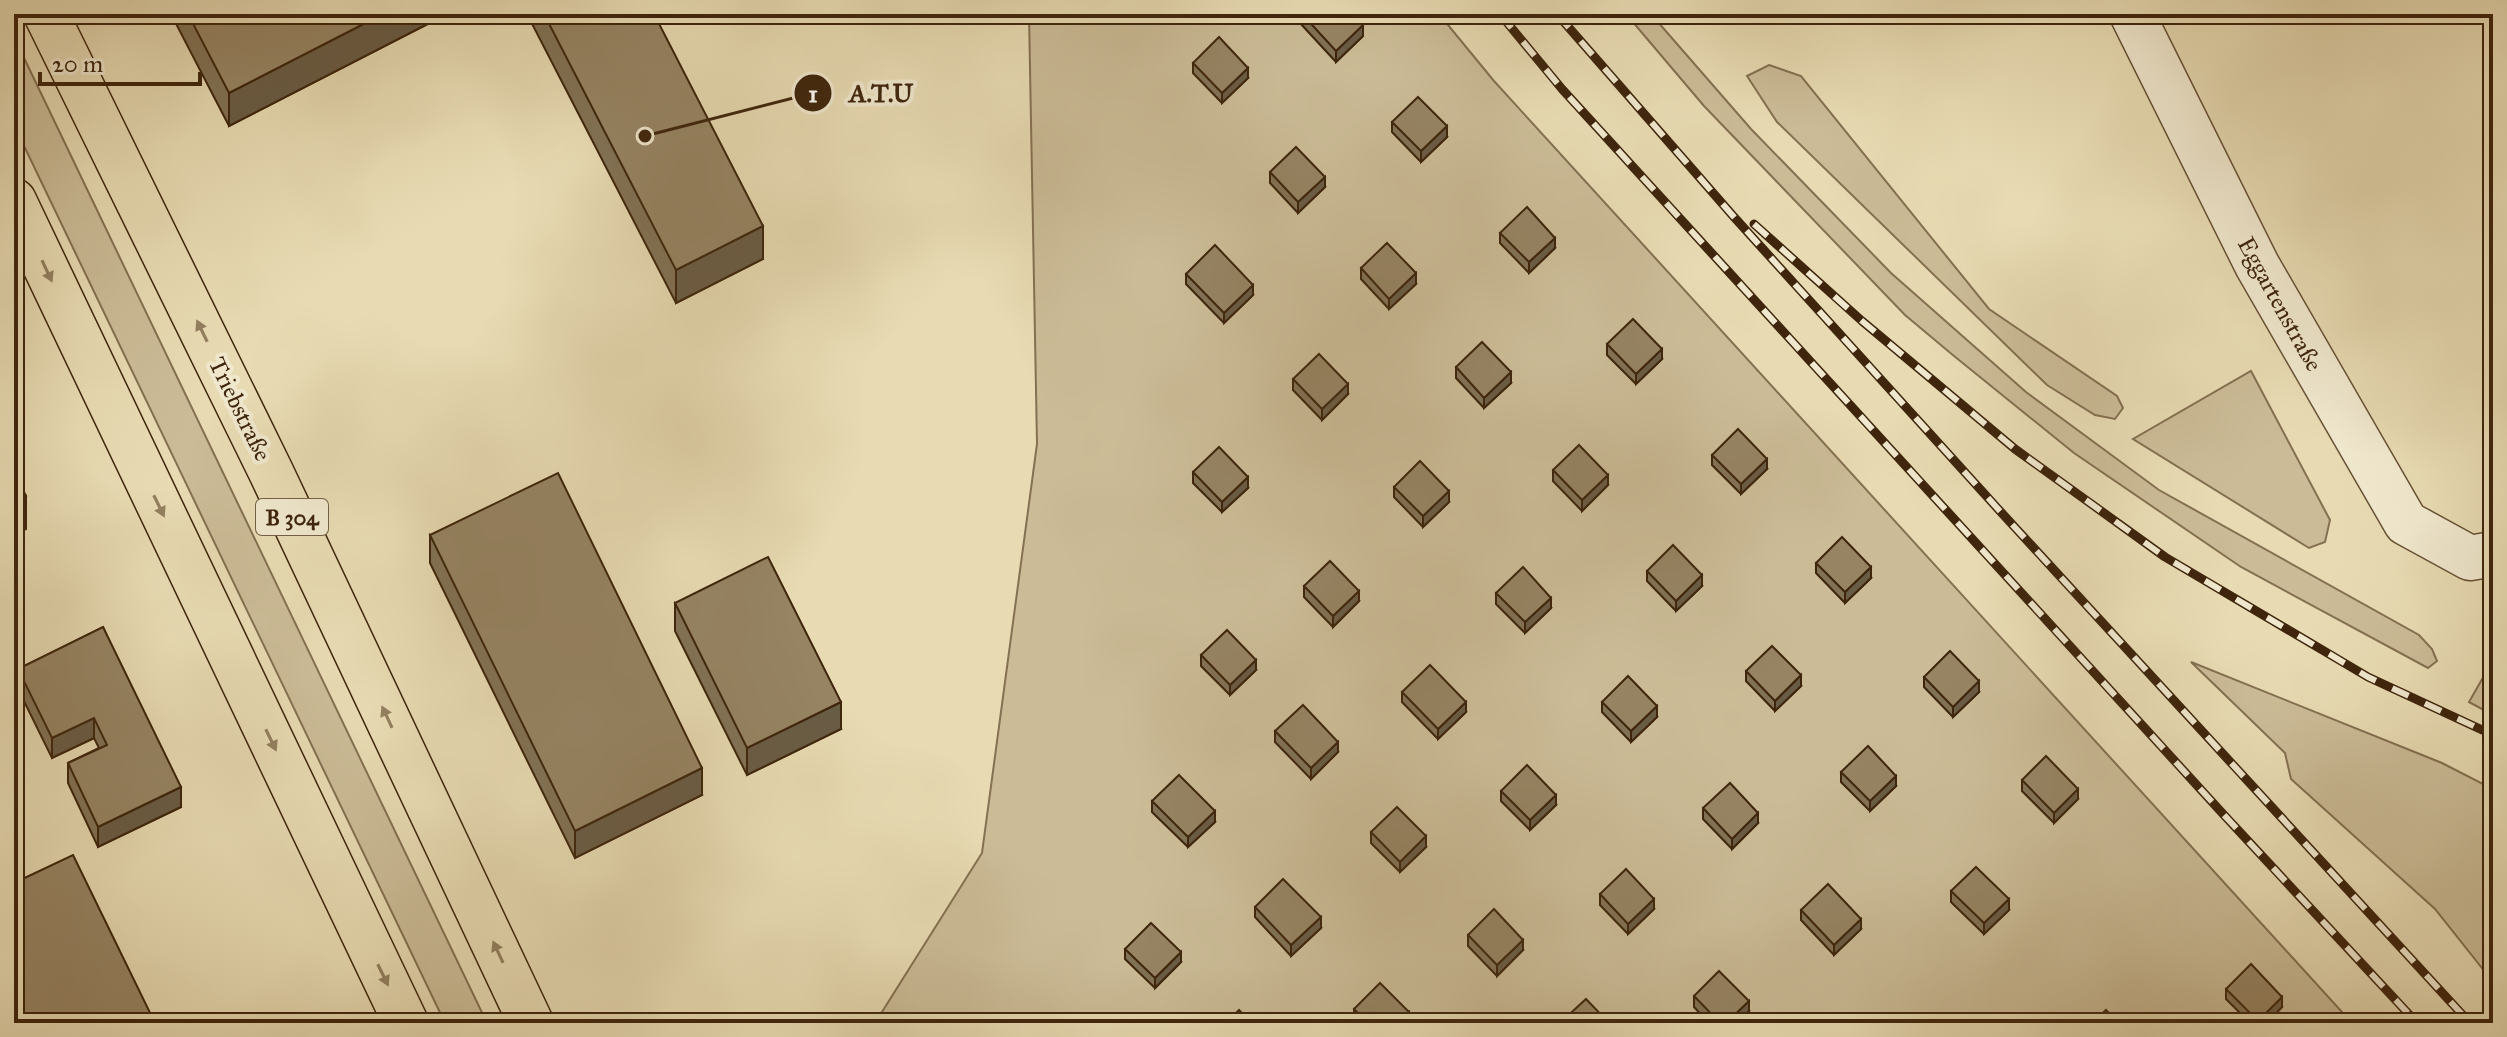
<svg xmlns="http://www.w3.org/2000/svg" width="2507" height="1037" font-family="'IM FELL Great Primer',serif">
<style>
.green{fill:#cbbc97;stroke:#847052;stroke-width:2}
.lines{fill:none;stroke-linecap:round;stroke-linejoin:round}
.minor-casing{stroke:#685236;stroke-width:47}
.primary-casing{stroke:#3e250c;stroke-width:47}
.minor{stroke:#f0e8ce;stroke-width:44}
.primary{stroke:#e8dbb3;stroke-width:44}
.rail-casing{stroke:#3e250c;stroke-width:9}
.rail{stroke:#f0e8ce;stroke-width:6;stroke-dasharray:18;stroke-linecap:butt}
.wall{fill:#817255;stroke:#3e250c;stroke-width:2}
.shaded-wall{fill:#695c45;stroke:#3e250c;stroke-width:2}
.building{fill:#968463;stroke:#3e250c;stroke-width:2}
.oneway{fill:#938060}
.labels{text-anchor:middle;stroke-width:8;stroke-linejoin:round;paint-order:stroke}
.shield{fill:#f0e8ce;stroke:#736046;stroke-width:2}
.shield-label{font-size:22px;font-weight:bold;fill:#3e250c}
.street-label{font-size:24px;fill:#3e250c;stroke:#f0e8ce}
.leader{fill:none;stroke:#3e250c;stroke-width:3}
.callout-dot{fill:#3e250c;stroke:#f0e8ce;stroke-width:3}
.mark-label{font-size:24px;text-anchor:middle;font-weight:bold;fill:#fff}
.callout-label{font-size:26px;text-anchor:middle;font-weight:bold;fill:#3e250c;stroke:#f0e8ce;stroke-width:8;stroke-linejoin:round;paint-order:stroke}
</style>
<rect width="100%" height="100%" fill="#e8dbb3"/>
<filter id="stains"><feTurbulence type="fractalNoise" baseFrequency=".0025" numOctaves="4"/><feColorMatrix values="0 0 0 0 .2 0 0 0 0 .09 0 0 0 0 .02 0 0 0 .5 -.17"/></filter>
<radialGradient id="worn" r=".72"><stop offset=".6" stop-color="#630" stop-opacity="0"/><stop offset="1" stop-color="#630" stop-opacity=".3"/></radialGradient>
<g class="green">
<polygon points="1029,14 1439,14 1494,81 2352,1023 875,1023 982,853 1037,444"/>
<polygon points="1626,14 1651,14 1751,129 1891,273 2026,392 2159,490 2419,635 2432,649 2437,661 2428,668 2241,567 2074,453 1954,356 1905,315 1704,106"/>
<polygon points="14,37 487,1023 445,1023 14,125"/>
<polygon points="1769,65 1801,76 1989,309 2117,396 2123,408 2115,419 2095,415 2047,385 1777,122 1747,76"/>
<polygon points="2251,371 2330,520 2325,542 2309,548 2133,439"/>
<polygon points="2191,662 2442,763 2493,789 2493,982 2435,909 2291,779 2285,753"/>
<polygon points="2489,667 2493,668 2493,715 2469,702"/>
</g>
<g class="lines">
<defs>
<polyline id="minor" points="2132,14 2257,265 2406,523 2470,558 2493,554"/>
<g id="primary">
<polyline points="46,14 271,472 531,1023"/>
<polyline points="14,201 406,1023"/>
</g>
</defs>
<use href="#minor" class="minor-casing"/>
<use href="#primary" class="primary-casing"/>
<use href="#minor" class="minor"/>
<use href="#primary" class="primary"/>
<defs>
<g id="rail">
<polyline points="1500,14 1562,89 2224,815 2417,1023"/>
<polyline points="1557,14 1734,217 1999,510 2470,1023"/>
<polyline points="1754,224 1862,321 2015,449 2165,557 2368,677 2493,735"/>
</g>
</defs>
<use href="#rail" class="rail-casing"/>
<use href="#rail" class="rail"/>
</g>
<g class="wall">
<polygon points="171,14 447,14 229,126"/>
<polygon points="527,14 654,14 763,259 676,303"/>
<polygon points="1300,14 1353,14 1363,36 1336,62 1300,23"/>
<polygon points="1193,63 1248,78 1222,103 1193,73"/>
<polygon points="1392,122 1447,137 1421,162 1392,132"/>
<polygon points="1270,172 1325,187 1298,213 1270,183"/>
<polygon points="1500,233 1555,248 1529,273 1500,243"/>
<polygon points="1361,268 1416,284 1389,309 1361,279"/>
<polygon points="1186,274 1253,295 1224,323 1186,284"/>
<polygon points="1607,344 1662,359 1636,384 1607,355"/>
<polygon points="1456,367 1511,383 1484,408 1456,378"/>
<polygon points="1293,379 1348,394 1322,420 1293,390"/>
<polygon points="1712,455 1767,469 1741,494 1712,465"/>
<polygon points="1553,470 1608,485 1582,511 1553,481"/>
<polygon points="1193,472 1248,488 1222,512 1193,483"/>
<polygon points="1394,487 1449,502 1423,527 1394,497"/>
<polygon points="430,535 702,795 575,858 430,563"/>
<polygon points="1816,563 1871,578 1845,603 1816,573"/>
<polygon points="1647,571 1702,586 1676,611 1647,581"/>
<polygon points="1304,586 1359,601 1333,627 1304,597"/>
<polygon points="1496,593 1551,608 1525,633 1496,604"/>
<polygon points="675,603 841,729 747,775 675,631"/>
<polygon points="103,627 181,807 98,847 68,783 68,763 99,748 94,738 52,758 18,689 18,669"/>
<polygon points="1201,655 1256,670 1230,695 1201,666"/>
<polygon points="1746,671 1801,686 1775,711 1746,681"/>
<polygon points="1924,677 1979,692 1953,717 1924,687"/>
<polygon points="1402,692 1466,712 1438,739 1402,702"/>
<polygon points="1602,702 1657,717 1631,742 1602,712"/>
<polygon points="1275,731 1338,752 1311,779 1275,742"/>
<polygon points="1841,772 1896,786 1870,811 1841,782"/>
<polygon points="2022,780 2078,799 2054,823 2022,791"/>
<polygon points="1501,791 1556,805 1530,830 1501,801"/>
<polygon points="1152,801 1215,822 1188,847 1152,812"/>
<polygon points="1703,808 1758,823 1732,849 1703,819"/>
<polygon points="1371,832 1426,847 1400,872 1371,843"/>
<polygon points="14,883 155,1023 14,1023"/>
<polygon points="1951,891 2009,910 1984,934 1951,902"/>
<polygon points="1600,894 1654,909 1628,934 1600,905"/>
<polygon points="1255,907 1321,928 1291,956 1255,917"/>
<polygon points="1801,910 1861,929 1834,955 1801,920"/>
<polygon points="1468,935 1523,950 1497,976 1468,946"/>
<polygon points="1125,949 1181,962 1155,988 1125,959"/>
<polygon points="2226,989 2282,1007 2267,1023 2250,1023 2226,999"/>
<polygon points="1694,996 1749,1011 1737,1023 1709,1023 1694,1007"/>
<polygon points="1354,1009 1409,1023 1357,1023 1354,1020"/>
</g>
<g class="shaded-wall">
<polygon points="383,14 447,14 229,126 229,93"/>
<polygon points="1363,25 1363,36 1336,62 1336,51"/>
<polygon points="1248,68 1248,78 1222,103 1222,93"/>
<polygon points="1447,126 1447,137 1421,162 1421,151"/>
<polygon points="1325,177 1325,187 1298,213 1298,202"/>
<polygon points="763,226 763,259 676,303 676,270"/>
<polygon points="1555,238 1555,248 1529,273 1529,262"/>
<polygon points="1416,273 1416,284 1389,309 1389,299"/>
<polygon points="1253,285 1253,295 1224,323 1224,313"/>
<polygon points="1662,349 1662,359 1636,384 1636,374"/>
<polygon points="1511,372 1511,383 1484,408 1484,398"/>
<polygon points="1348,384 1348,394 1322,420 1322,409"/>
<polygon points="1767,459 1767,469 1741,494 1741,484"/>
<polygon points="1608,475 1608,485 1582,511 1582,500"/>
<polygon points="1248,477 1248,488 1222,512 1222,502"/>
<polygon points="1449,491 1449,502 1423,527 1423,516"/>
<polygon points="26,496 26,529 14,534 14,501"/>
<polygon points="1871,567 1871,578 1845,603 1845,592"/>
<polygon points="1702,575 1702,586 1676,611 1676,601"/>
<polygon points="1359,591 1359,601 1333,627 1333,616"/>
<polygon points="1551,598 1551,608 1525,633 1525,622"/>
<polygon points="1256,660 1256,670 1230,695 1230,685"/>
<polygon points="1801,675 1801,686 1775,711 1775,701"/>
<polygon points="1979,681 1979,692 1953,717 1953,707"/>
<polygon points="841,702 841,729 747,775 747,748"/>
<polygon points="1466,702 1466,712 1438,739 1438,729"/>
<polygon points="1657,706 1657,717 1631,742 1631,731"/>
<polygon points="94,718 94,738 52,758 52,738"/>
<polygon points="1338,742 1338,752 1311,779 1311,768"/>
<polygon points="702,768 702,795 575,858 575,831"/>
<polygon points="1896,776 1896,786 1870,811 1870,801"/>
<polygon points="181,787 181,807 98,847 98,827"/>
<polygon points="2078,789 2078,799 2054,823 2054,813"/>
<polygon points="1556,795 1556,805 1530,830 1530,820"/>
<polygon points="1215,811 1215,822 1188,847 1188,837"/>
<polygon points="1758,813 1758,823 1732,849 1732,839"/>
<polygon points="1426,836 1426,847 1400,872 1400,862"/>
<polygon points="1654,899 1654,909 1628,934 1628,924"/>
<polygon points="2009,899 2009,910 1984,934 1984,923"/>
<polygon points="1321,917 1321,928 1291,956 1291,945"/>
<polygon points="1861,919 1861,929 1834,955 1834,945"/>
<polygon points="1523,940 1523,950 1497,976 1497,965"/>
<polygon points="1181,952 1181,962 1155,988 1155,978"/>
<polygon points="2282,997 2282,1007 2267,1023 2258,1023 2258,1021"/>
<polygon points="1749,1001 1749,1011 1737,1023 1726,1023"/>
<polygon points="1409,1012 1409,1023 1399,1023"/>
</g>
<g class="building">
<polygon points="188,14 383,14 229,93"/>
<polygon points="544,14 654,14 763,226 676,270"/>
<polygon points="1302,14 1353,14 1363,25 1336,51"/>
<polygon points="1219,37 1248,68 1222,93 1193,63"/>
<polygon points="1418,97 1447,126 1421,151 1392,122"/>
<polygon points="1296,147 1325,177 1298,202 1270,172"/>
<polygon points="1527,207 1555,238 1529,262 1500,233"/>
<polygon points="1387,243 1416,273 1389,299 1361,268"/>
<polygon points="1215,245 1253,285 1224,313 1186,274"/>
<polygon points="1633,319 1662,349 1636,374 1607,344"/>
<polygon points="1482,342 1511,372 1484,398 1456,367"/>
<polygon points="1319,354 1348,384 1322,409 1293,379"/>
<polygon points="1738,429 1767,459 1741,484 1712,455"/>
<polygon points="1579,445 1608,475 1582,500 1553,470"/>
<polygon points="1219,447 1248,477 1222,502 1193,472"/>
<polygon points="1420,461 1449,491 1423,516 1394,487"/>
<polygon points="14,472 26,496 14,501"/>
<polygon points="558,473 702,768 575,831 430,535"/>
<polygon points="1842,537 1871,567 1845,592 1816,563"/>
<polygon points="1673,545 1702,575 1676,601 1647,571"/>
<polygon points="768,557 841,702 747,748 675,603"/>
<polygon points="1330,561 1359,591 1333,616 1304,586"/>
<polygon points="1523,567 1551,598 1525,622 1496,593"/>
<polygon points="103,627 181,787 98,827 68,763 107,745 94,718 52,738 18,669"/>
<polygon points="1227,630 1256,660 1230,685 1201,655"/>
<polygon points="1772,646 1801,675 1775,701 1746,671"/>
<polygon points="1950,651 1979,681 1953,707 1924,677"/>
<polygon points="1430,665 1466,702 1438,729 1402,692"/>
<polygon points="1628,676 1657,706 1631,731 1602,702"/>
<polygon points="1303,705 1338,742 1311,768 1275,731"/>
<polygon points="1868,746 1896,776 1870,801 1841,772"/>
<polygon points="2046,756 2078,789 2054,813 2022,780"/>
<polygon points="1527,765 1556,795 1530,820 1501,791"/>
<polygon points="1179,775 1215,811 1188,837 1152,801"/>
<polygon points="1730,783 1758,813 1732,839 1703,808"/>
<polygon points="1397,807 1426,836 1400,862 1371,832"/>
<polygon points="73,855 155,1023 20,1023 14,1011 14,883"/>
<polygon points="1976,867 2009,899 1984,923 1951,891"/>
<polygon points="1626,869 1654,899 1628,924 1600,894"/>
<polygon points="1283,879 1321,917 1291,945 1255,907"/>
<polygon points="1828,884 1861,919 1834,945 1801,910"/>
<polygon points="1494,909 1523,940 1497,965 1468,935"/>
<polygon points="1151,923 1181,952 1155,978 1125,949"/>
<polygon points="2251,964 2282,997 2258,1021 2226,989"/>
<polygon points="1719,971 1749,1001 1726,1023 1720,1023 1694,996"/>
<polygon points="1380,983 1409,1012 1399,1023 1368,1023 1354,1009"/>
<polygon points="1586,999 1609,1023 1560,1023"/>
<polygon points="1239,1010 1251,1023 1226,1023"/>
<polygon points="2106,1010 2119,1023 2092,1023"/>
</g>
<defs><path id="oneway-solid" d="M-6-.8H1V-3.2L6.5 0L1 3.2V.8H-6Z" transform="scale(2)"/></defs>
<g class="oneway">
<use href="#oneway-solid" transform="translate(47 271) rotate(65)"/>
<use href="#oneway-solid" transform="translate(202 331) rotate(-116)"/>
<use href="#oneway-solid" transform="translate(159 506) rotate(64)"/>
<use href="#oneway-solid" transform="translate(387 717) rotate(-115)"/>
<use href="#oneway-solid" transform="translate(271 740) rotate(64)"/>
<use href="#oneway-solid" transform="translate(498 952) rotate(-115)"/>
<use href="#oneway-solid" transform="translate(383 975) rotate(64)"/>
</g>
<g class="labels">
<rect class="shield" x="256" y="499" width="72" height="36" rx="6"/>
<g class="shield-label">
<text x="292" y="525">B 304</text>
</g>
<g class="street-label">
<text transform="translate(2280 304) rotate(61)" y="8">Eggartenstraße</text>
<text transform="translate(240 409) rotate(64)" y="8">Triebstraße</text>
</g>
</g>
<path class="leader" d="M645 136L813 93"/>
<g class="callout-dot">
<circle cx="645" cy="136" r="8"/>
<circle cx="813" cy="93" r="20"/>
</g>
<g class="mark-label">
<text x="813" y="102">1</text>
</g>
<g class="callout-label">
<text x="881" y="102">A.T.U</text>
</g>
<rect width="2507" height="1037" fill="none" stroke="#e8dbb3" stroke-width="48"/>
<rect x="16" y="16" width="2475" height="1005" fill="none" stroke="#3e250c" stroke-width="4"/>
<rect x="24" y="24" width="2459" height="989" fill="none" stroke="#3e250c" stroke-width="2"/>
<path d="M40 72v12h160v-12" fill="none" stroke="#3e250c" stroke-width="4"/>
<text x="52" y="72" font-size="24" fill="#3e250c" stroke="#f0e8ce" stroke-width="6" paint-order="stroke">20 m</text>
<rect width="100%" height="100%" filter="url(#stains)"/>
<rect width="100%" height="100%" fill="url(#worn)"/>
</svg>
